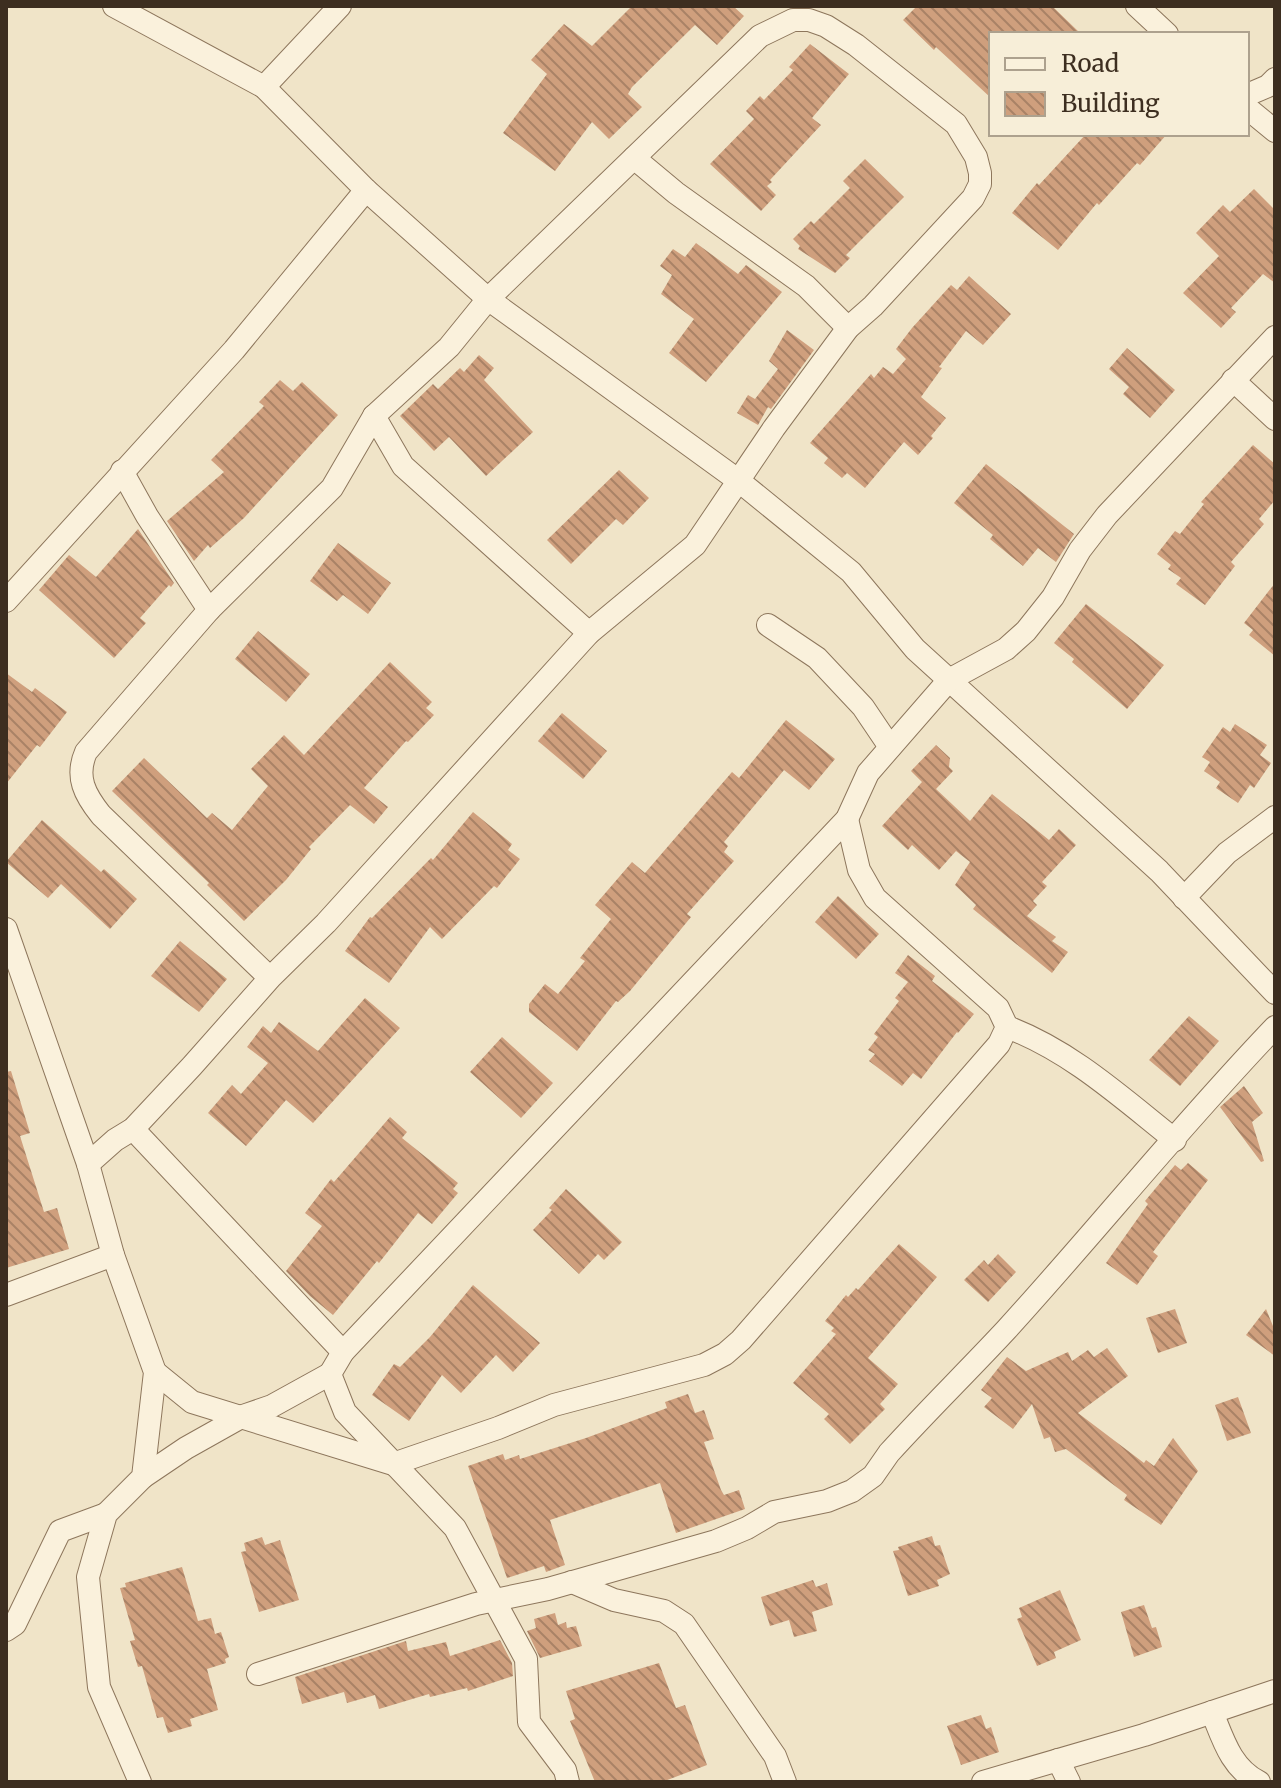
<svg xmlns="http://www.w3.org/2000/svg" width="1281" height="1788" font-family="Merriweather,serif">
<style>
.building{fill:url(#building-back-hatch)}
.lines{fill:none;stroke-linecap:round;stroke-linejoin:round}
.street-casing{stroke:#8d765c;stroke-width:24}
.street{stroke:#faf1dc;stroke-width:22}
</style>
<defs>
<pattern id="building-back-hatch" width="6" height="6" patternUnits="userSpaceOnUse" patternTransform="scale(2)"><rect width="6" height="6" fill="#cf9f7d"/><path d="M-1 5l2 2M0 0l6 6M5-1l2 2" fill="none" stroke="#a98266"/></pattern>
</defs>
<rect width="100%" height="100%" fill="#f0e4c8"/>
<g class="building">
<polygon points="632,6 733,6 744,16 717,45 695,25 632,87 628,94 642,107 609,139 592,122 555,171 503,133 547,74 531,60 564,24 592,46"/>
<polygon points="917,6 1052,6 1081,34 991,34 991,98 936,47 934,50 903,20"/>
<polygon points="810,44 849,74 812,118 821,125 770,180 772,182 767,186 776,195 761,211 710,164 754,119 746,111 760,96 764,100 793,70 789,67"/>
<polygon points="1086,134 1167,134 1140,165 1137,163 1099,205 1097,203 1058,250 1012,213 1037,183 1039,185"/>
<polygon points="865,159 904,197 846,255 850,258 835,273 798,249 800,246 793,239 811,221 814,224 850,188 843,181"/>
<polygon points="1254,189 1275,210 1275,283 1263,274 1231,308 1236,312 1221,328 1183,293 1219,256 1196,233 1223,205 1230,212"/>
<polygon points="696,243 738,274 746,265 782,292 706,382 669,353 694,319 661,294 672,275 660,266 673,249 685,257"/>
<polygon points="969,276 1011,314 983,345 966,331 939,367 942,368 921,397 946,418 931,436 933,438 918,455 904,442 865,488 847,473 842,478 824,463 828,458 810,443 871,374 874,378 883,367 893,374 906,359 896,349 912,328 951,285 957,290"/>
<polygon points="787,330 814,350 771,409 768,407 758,425 737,413 748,395 755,399 778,369 769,361"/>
<polygon points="1127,348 1175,390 1150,418 1123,394 1129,387 1109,369"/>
<polygon points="479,355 494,368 484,380 533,432 486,476 449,437 434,451 400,416 433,384 438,389 460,368 464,372"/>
<polygon points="280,380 293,391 302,382 338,415 244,518 210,548 208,545 194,561 167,521 224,472 211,460 264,406 259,402"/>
<polygon points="1253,445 1275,464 1275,500 1259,519 1264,524 1231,562 1235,566 1205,605 1176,584 1181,578 1168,569 1171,565 1157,554 1175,531 1180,534 1204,504 1201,502"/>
<polygon points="986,464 1074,534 1056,562 1038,548 1023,566 990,539 993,535 954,503"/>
<polygon points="619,470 649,498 623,525 616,519 571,564 547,540"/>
<polygon points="138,529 174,583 171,587 169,585 140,618 146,623 114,658 39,590 69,555 96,577"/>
<polygon points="338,543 391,583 368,614 343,595 337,601 310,581"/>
<polygon points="1275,583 1275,656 1249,635 1253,630 1244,623"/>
<polygon points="1086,604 1164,665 1127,709 1072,662 1074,659 1054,643"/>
<polygon points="258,631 310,674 286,702 235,659"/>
<polygon points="390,662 432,702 426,708 434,715 408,742 406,741 364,788 388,807 374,824 350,805 309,847 311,849 286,880 244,921 207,885 209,883 112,791 144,758 207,818 212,813 232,830 268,786 251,769 284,735 304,755"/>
<polygon points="6,673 32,692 35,688 67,712 40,747 37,745 6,784"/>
<polygon points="562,713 607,751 583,779 538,741"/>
<polygon points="786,720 835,759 809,790 784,770 724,842 728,846 724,852 734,861 687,914 691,917 630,991 618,1002 616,1001 577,1051 529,1012 529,1004 545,984 558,994 585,961 580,958 611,919 595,905 632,862 645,873 732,772 739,778"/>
<polygon points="1235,724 1267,745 1260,755 1271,763 1254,788 1250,785 1238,803 1216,788 1220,782 1204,771 1210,762 1202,757 1223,727 1230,732"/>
<polygon points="936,745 950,758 949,767 953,771 936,789 970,821 992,794 1049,840 1059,829 1076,845 1042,882 1047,886 1033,901 1037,905 1027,916 1056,937 1052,941 1068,952 1052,973 973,909 976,905 955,885 970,862 956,851 939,870 912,845 908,850 882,826 922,782 911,771"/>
<polygon points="473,812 512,844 508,850 520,859 497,888 494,886 442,939 430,927 389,983 345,951 370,917 372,918 431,858 433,860"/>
<polygon points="42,820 101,872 104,869 137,899 110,929 61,884 48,898 6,862"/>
<polygon points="838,896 879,934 856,959 815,922"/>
<polygon points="180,941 227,979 199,1012 151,976"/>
<polygon points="908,955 935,976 932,981 974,1014 958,1033 957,1032 921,1079 913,1073 902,1086 869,1061 875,1054 868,1050 878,1037 874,1034 899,1001 895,998 908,982 895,973"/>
<polygon points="365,998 400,1028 313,1123 286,1100 246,1146 208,1113 232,1085 241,1094 268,1063 247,1047 263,1026 271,1033 279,1022 318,1051"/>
<polygon points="1189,1016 1219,1041 1180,1086 1149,1060"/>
<polygon points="502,1037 553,1083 521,1118 470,1072"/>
<polygon points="11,1071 30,1133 20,1136 44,1212 57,1208 69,1249 6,1268 6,1072"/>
<polygon points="1244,1086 1263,1113 1252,1122 1264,1161 1261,1162 1220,1107"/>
<polygon points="390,1117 407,1132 402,1138 458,1183 453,1189 458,1193 432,1224 418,1213 379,1263 377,1261 333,1315 310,1296 286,1271 322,1226 305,1213 331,1179 334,1182"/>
<polygon points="1188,1163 1208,1180 1153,1252 1158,1256 1137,1285 1106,1263 1148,1204 1145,1201 1175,1165 1181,1170"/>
<polygon points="566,1189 622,1242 604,1260 598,1254 579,1274 533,1230 552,1210 549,1208"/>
<polygon points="899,1244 937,1277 868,1358 898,1384 880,1404 885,1409 850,1444 824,1419 829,1414 793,1383 836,1334 831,1331 834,1328 825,1321 846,1295 848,1297 856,1288 858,1290"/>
<polygon points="998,1254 1016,1272 988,1302 964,1280 984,1260 988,1265"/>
<polygon points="473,1285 540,1343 513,1372 496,1355 461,1393 442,1375 409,1421 372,1395 394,1364 400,1367 430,1337"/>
<polygon points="1175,1309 1187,1343 1158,1353 1146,1318"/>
<polygon points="1266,1309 1275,1331 1275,1356 1246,1335"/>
<polygon points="1107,1348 1128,1376 1078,1413 1144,1463 1146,1460 1154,1466 1173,1438 1198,1471 1161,1525 1124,1500 1127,1495 1066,1449 1055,1452 1050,1437 1044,1439 1032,1404 1013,1429 984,1407 992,1398 981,1390 1007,1357 1026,1371 1068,1352 1072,1361 1088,1350 1094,1357"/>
<polygon points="688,1394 695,1413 704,1410 714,1439 704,1442 721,1490 724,1495 739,1490 745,1509 676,1533 660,1483 550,1520 565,1565 546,1572 544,1566 507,1578 468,1466 503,1454 505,1460 519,1455 520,1459 586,1438 667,1408 665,1402"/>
<polygon points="1238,1397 1251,1433 1227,1441 1215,1405"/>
<polygon points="932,1536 935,1546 940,1545 950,1574 937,1580 939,1586 908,1596 893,1551 899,1550 898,1547"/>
<polygon points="262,1537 265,1545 280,1540 299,1600 259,1612 241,1552 246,1551 244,1543"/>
<polygon points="182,1567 198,1621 211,1618 215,1634 221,1632 229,1657 225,1659 226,1663 207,1669 218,1710 190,1719 192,1726 168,1733 163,1717 157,1718 142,1666 138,1667 130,1641 135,1640 120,1588 126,1587 125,1583"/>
<polygon points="813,1580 816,1587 827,1583 833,1605 812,1612 817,1631 794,1637 789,1620 770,1626 761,1597"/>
<polygon points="1060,1590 1081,1640 1054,1652 1056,1658 1037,1666 1017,1619 1022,1617 1019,1608"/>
<polygon points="1144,1605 1152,1628 1156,1627 1162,1647 1134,1657 1121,1612"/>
<polygon points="555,1613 558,1625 566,1622 567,1628 576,1626 582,1646 540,1658 527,1631 536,1628 534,1619"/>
<polygon points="500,1640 512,1663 513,1676 468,1691 467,1688 430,1697 429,1694 379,1709 375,1695 347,1703 344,1692 302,1704 295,1677 406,1641 408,1651 446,1642 450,1656"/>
<polygon points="659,1663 676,1708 685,1705 707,1765 662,1782 595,1782 570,1721 575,1719 566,1691"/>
<polygon points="981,1715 986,1729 991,1727 999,1752 961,1765 947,1726"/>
</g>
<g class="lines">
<defs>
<g id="street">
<polyline points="114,6 264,87 366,190 488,299 739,481 851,572 915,649 1159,871 1275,993"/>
<polyline points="1137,6 1167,34"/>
<polyline points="264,87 340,6"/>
<polyline points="1247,95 1268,86 1275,79"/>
<polyline points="1247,108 1275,131"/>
<polyline points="634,158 676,193 806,286 848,328"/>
<polyline points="1233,380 1275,419"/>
<polyline points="374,416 403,466 589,633"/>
<polyline points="122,471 147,516 209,610"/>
<polyline points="6,601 234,350 366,190"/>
<polyline points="768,625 817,658 863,707 890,747"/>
<polyline points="1184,898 1227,853 1275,817"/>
<polyline points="6,929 88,1164 113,1255 155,1372 143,1477 106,1514 88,1577 99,1687 140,1782"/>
<path d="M 1007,1027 C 1071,1051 1122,1098 1175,1140"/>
<polyline points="133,1129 343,1352"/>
<path d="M 88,1164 L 115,1140 L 133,1129 L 192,1066 L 270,978 L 326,923 L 589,633 L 695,545 L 774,428 L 848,328 L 873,306 L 973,198 L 980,184 L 980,173 L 976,157 L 956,124 L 856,45 L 826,26 L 809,20 L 793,20 L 760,36 L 488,299 L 449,347 L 374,416 L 332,488 L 209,610 L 86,752 C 75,777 85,795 101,815 L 270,978"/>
<polyline points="6,1295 113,1255"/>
<polyline points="155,1372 192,1402 393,1464 498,1428 554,1405 704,1365 725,1354 741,1340 999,1044 1007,1027 998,1008 875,898 859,870 847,819"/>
<polyline points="143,1477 186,1448 243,1416 272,1406 330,1374"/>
<polyline points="572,1582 614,1600 664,1611 684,1624 775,1756 785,1782"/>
<polyline points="6,1630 15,1624 60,1531 106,1514"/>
<path d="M 258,1674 L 476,1604 L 548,1589 L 716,1541 L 747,1528 L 774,1512 L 827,1501 L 852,1491 L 873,1476 L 889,1453 C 927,1411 968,1371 1007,1329 C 1098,1229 1182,1124 1275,1027"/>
<path d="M 1212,1712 C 1223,1739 1231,1768 1259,1782"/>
<polyline points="1058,1760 1069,1782"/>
<polyline points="568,1782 565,1770 529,1722 526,1659 455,1528 345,1412 330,1374 343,1352 847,819 868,773 949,680 1006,649 1026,631 1053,597 1080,550 1107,515 1275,337"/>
<polyline points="983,1782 1144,1735 1275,1691"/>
</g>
</defs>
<use href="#street" class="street-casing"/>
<use href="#street" class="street"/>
</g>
<rect width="1281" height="1788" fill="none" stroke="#3d2e20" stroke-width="16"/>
<rect x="989" y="32" width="260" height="104" fill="#f7eed8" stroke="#ada18e" stroke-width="2"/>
<rect x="1005" y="58" width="40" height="12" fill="#faf1dc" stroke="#ada18e" stroke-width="2"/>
<text x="1061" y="72" font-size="24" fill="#3d2e20">Road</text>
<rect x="1005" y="92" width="40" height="24" fill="url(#building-back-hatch)" stroke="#ada18e" stroke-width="2"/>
<text x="1061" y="112" font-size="24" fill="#3d2e20">Building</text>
</svg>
